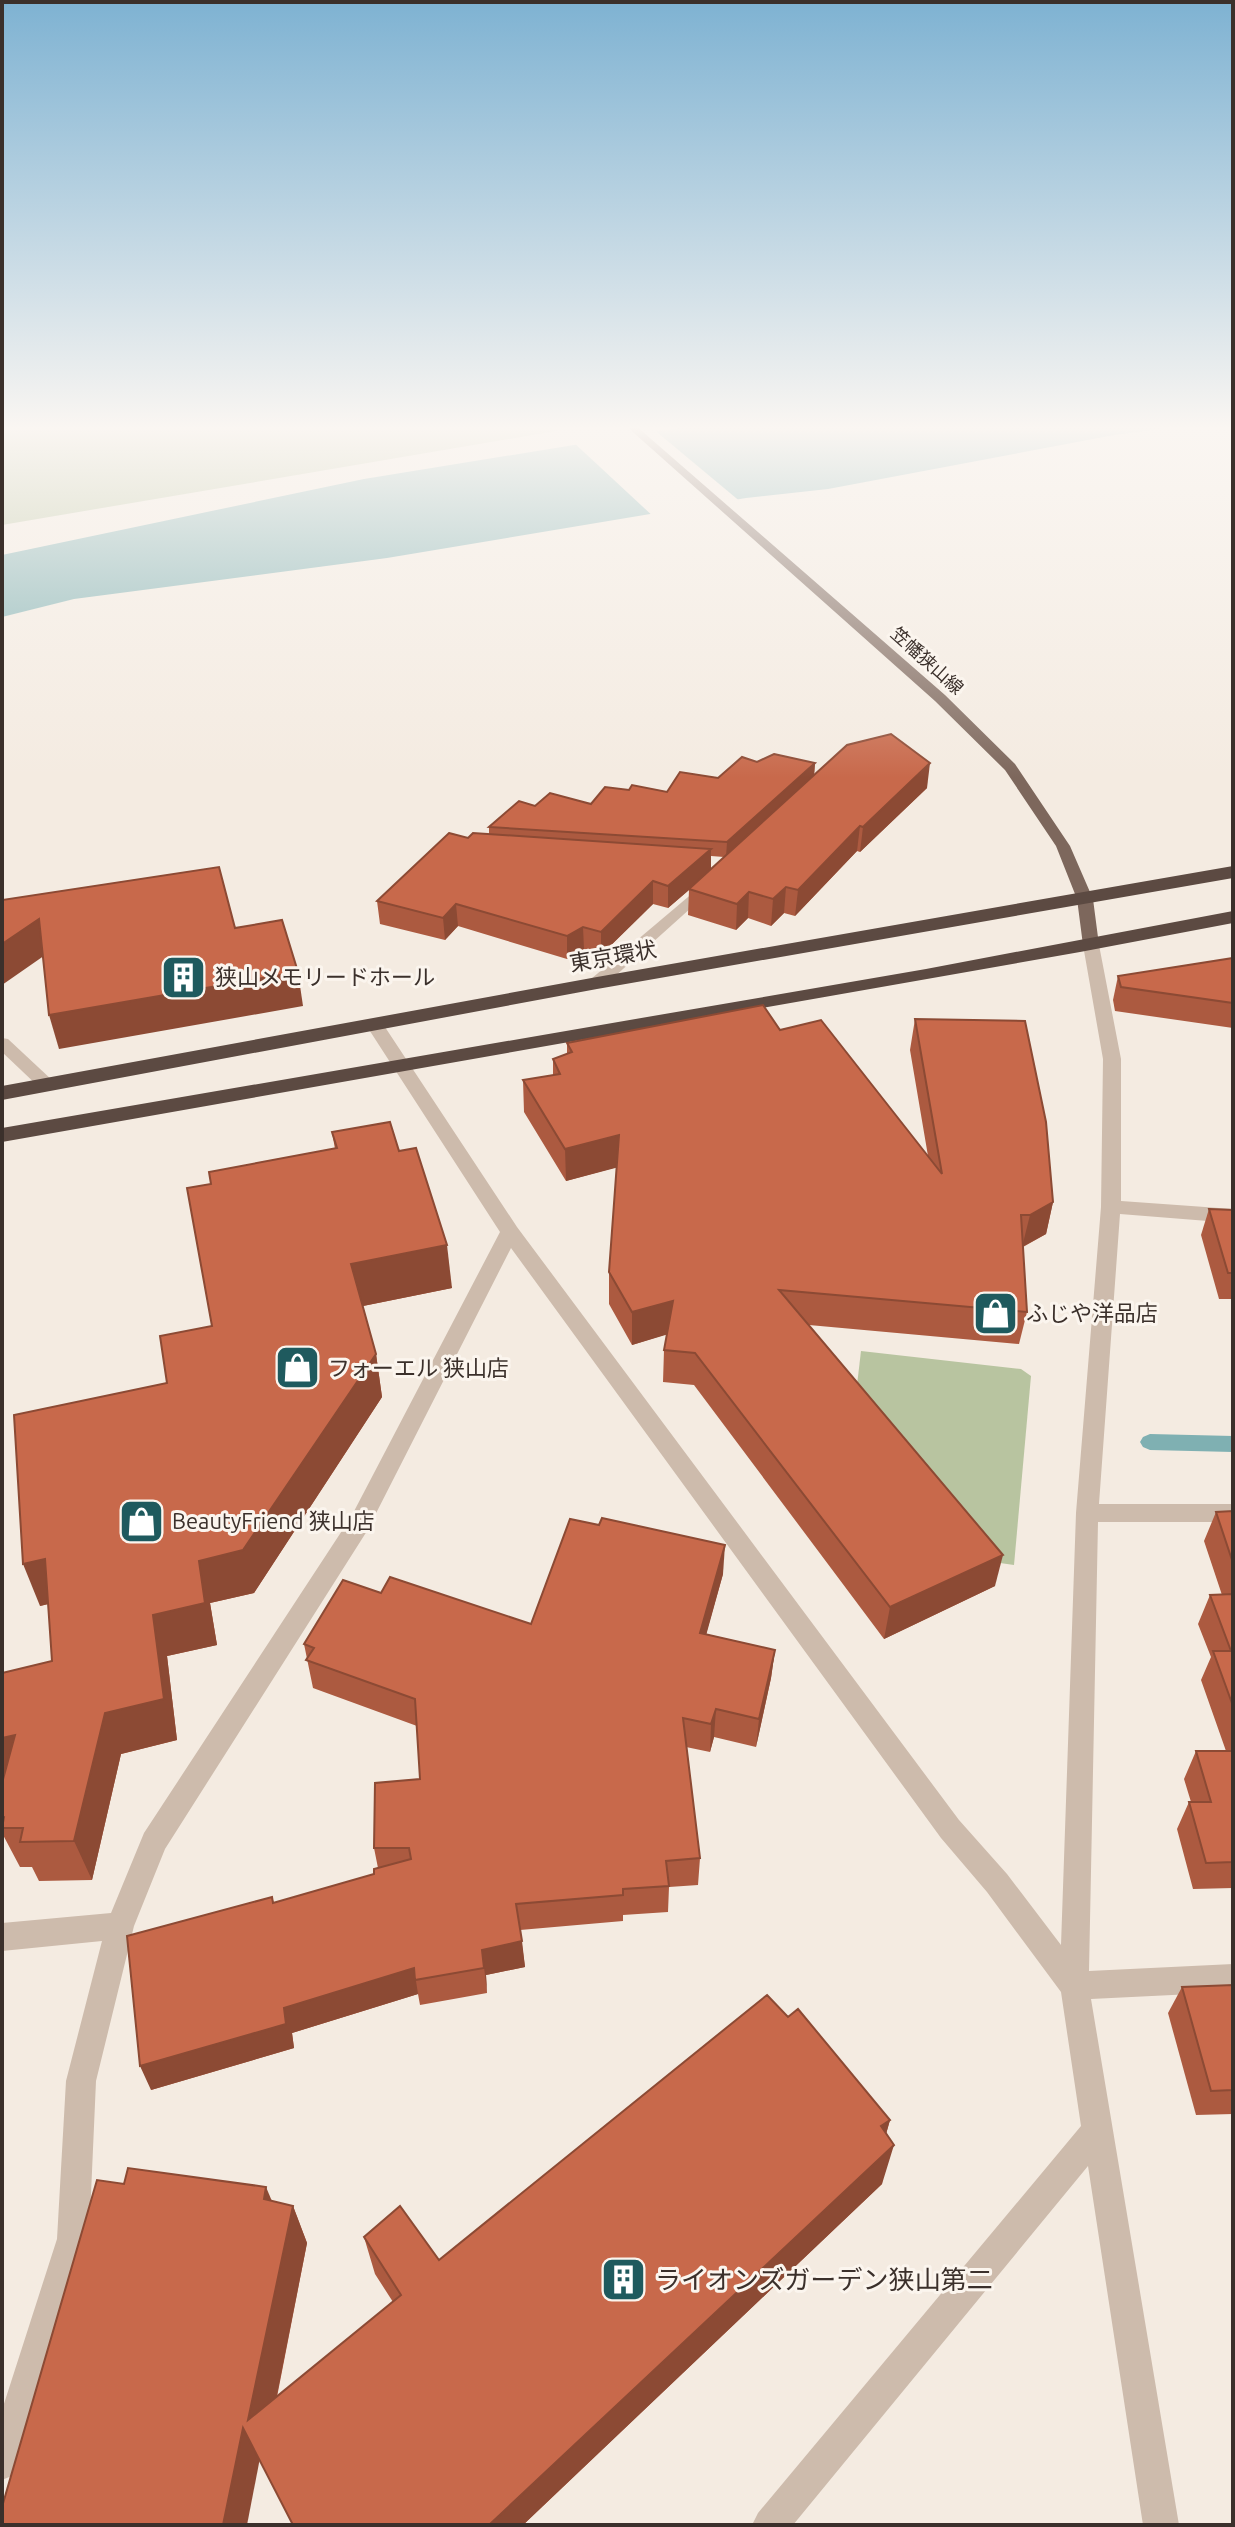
<svg xmlns="http://www.w3.org/2000/svg" width="1235" height="2527" font-family="Ubuntu,'Noto Sans JP',sans-serif">
<style>
.green{fill:#b8c4a0}
.water{fill:#7fb0b2}
.pier{fill:#f4ebe1}
.lines{fill:none;stroke-linecap:round;stroke-linejoin:round}
.stream{fill:#7fb0b2;fill-rule:evenodd}
.minor{fill:#cdbbac;fill-rule:evenodd}
.major{fill:#7d675c;fill-rule:evenodd}
.highway{fill:#5c4a42;fill-rule:evenodd}
.wall{fill:#ac5a40;fill-rule:evenodd}
.shaded-wall{fill:#8c4a34}
.building{fill:#c8694b;stroke:#8c4a34;stroke-width:2}
.labels{text-anchor:middle;stroke-width:6;stroke-linejoin:round;paint-order:stroke}
.far-street-label{font-size:18px;fill:#3b302b;stroke:#fbf5ee}
.street-label{font-size:22px;fill:#3b302b;stroke:#fbf5ee}
.poi-label{font-size:22px;fill:#3b302b;stroke:#fbf5ee;text-anchor:start}
.near-poi-label{font-size:26px;fill:#3b302b;stroke:#fbf5ee;text-anchor:start}
</style>
<rect width="100%" height="100%" fill="#f4ebe1"/>
<g class="green">
<polygon points="2,425 549,425 556,431 2,525"/>
<polygon points="861,1351 1021,1369 1031,1376 1014,1565 986,1561 855,1402"/>
</g>
<polygon class="water" points="697,425 1190,425 1114,435 828,489 746,498 387,558 74,599 2,617 2,555 364,479"/>
<polygon class="pier" points="652,428 742,503 656,519 572,441"/>
<g class="lines">
<polygon class="stream" points="1150,1434 1233,1436 1233,1452 1150,1450 1143,1447 1140,1442 1143,1437"/>
<g class="minor">
<polygon points="707,881 712,883 712,889 603,987 591,987 591,979"/>
<polygon points="1091,940 1099,945 1121,1059 1121,1201 1233,1209 1233,1223 1120,1214 1099,1504 1233,1504 1233,1522 1098,1522 1089,1971 1233,1964 1233,1992 1091,1999 1179,2525 1143,2525 1088,2166 793,2525 752,2525 758,2513 1081,2126 1061,1992 987,1892 941,1838 511,1248 367,1531 165,1849 134,1926 96,2081 89,2239 19,2463 14,2475 2,2480 2,2410 57,2239 66,2081 102,1941 2,1951 2,1923 111,1913 144,1833 351,1517 500,1232 366,1025 369,1021 381,1021 517,1227 959,1820 1007,1874 1061,1945 1076,1513 1101,1207 1103,1059 1083,945"/>
<polygon points="2,1038 8,1039 53,1081 56,1085 53,1089 41,1089 2,1052"/>
</g>
<polygon class="major" points="625,425 635,425 945,695 1015,764 1070,846 1093,899 1099,945 1097,948 1085,948 1083,945 1077,899 1056,846 1005,770 935,701"/>
<g class="highway">
<polygon points="1233,866 1233,878 597,989 2,1100 2,1086 597,977"/>
<polygon points="1233,911 1233,923 1080,952 2,1142 2,1128 926,969"/>
</g>
</g>
<g class="wall">
<path d="M 757,762 L 815,763 L 814,774 L 927,788 L 860,852 L 857,851 L 795,916 L 784,913 L 771,926 L 748,918 L 736,930 L 688,915 L 689,890 L 668,908 L 653,904 L 601,955 L 584,949 L 567,959 L 458,926 L 445,940 L 380,924 L 377,901 L 468,838 L 489,834 L 489,827 L 535,806 L 591,804 L 629,790 L 667,792 L 718,778 ZM 711,856 L 724,857 L 711,869 Z"/>
<polygon points="1233,958 1233,1028 1115,1011 1113,1000 1118,976"/>
<polygon points="915,1019 1053,1202 1046,1234 1023,1247 1027,1312 1019,1344 809,1325 995,1586 884,1639 694,1385 663,1382 664,1350 667,1334 632,1345 609,1304 609,1272 617,1167 566,1181 524,1112 523,1080 553,1075 553,1059 567,1054 567,1043 780,1030 928,1156 910,1050"/>
<polygon points="332,1132 399,1151 452,1288 363,1306 376,1354 382,1397 254,1593 210,1603 217,1645 167,1656 177,1740 121,1754 92,1880 39,1881 32,1867 20,1867 2,1833 2,1673 52,1661 48,1604 40,1606 167,1383 212,1326 211,1184 335,1149"/>
<polygon points="1209,1209 1233,1210 1233,1299 1219,1299 1201,1235"/>
<polygon points="1233,1511 1233,1888 1193,1889 1177,1829 1189,1802 1191,1802 1184,1779 1196,1751 1226,1751 1201,1680 1211,1657 1198,1624 1210,1595 1222,1595 1204,1541 1216,1512"/>
<polygon points="723,1574 706,1634 775,1650 771,1678 756,1747 714,1737 710,1752 686,1747 700,1858 698,1885 669,1887 668,1912 623,1915 623,1921 520,1930 525,1967 486,1975 487,1993 420,2005 418,1994 292,2033 294,2048 151,2090 272,1897 274,1903 374,1874 378,1868 374,1848 420,1779 417,1726 313,1688 304,1644 381,1593 531,1624"/>
<polygon points="1233,1985 1233,2114 1196,2115 1168,2013 1182,1987"/>
<polygon points="890,2120 886,2134 882,2184 523,2525 293,2525 260,2461 124,2184 272,2201 293,2206 307,2243 277,2397 393,2302 375,2274 364,2237 439,2260"/>
</g>
<g class="shaded-wall">
<polygon points="815,763 814,777 726,857 727,842"/>
<polygon points="930,763 927,788 860,852 863,827"/>
<polygon points="860,826 857,851 795,916 798,890"/>
<polygon points="711,849 711,871 668,908 668,886"/>
<polygon points="653,881 653,904 601,955 601,932"/>
<polygon points="786,887 784,913 771,926 773,899"/>
<polygon points="749,892 748,918 736,930 737,904"/>
<polygon points="456,904 458,926 445,940 443,918"/>
<polygon points="39,919 48,953 2,985 2,944"/>
<polygon points="583,927 584,949 567,959 567,936"/>
<polygon points="298,972 303,1006 59,1049 49,1015"/>
<polygon points="619,1135 619,1167 566,1181 565,1149"/>
<polygon points="1053,1202 1046,1234 1022,1247 1030,1215"/>
<polygon points="447,1245 452,1288 358,1307 351,1264"/>
<polygon points="673,1301 672,1333 632,1345 632,1312"/>
<polygon points="376,1354 382,1397 254,1593 210,1603 217,1645 167,1656 177,1740 121,1754 92,1880 74,1841 105,1713 153,1615"/>
<polygon points="725,1545 723,1574 699,1661 700,1633"/>
<polygon points="1003,1555 995,1586 884,1639 890,1607"/>
<polygon points="45,1559 61,1601 40,1606 23,1564"/>
<polygon points="775,1650 771,1678 756,1747 759,1719"/>
<polygon points="716,1709 714,1737 710,1752 711,1724"/>
<polygon points="15,1735 2,1783 2,1738"/>
<polygon points="522,1941 525,1967 486,1975 487,1993 482,1950"/>
<polygon points="414,1968 418,1994 292,2033 294,2048 151,2090 140,2066 284,2008"/>
<polygon points="890,2120 879,2159 894,2145 882,2184 523,2525 489,2525 881,2126"/>
<polygon points="266,2187 282,2225 264,2199"/>
<polygon points="293,2206 307,2243 266,2450 248,2420"/>
<polygon points="243,2428 260,2458 247,2525 223,2525"/>
</g>
<g class="building">
<polygon points="891,734 930,763 863,827 860,826 798,890 786,887 773,899 749,892 737,904 689,889 847,745"/>
<polygon points="774,754 815,763 727,842 489,827 519,801 535,806 550,793 591,804 605,787 629,790 632,785 667,792 680,772 718,778 742,757 757,762"/>
<polygon points="449,833 468,838 473,833 711,849 668,886 653,881 601,932 583,927 567,936 456,904 443,918 377,901"/>
<polygon points="219,867 235,928 282,920 298,972 49,1015 39,919 2,944 2,900"/>
<polygon points="1233,958 1233,1003 1121,987 1118,976"/>
<polygon points="763,1005 780,1030 821,1020 942,1174 915,1019 1025,1021 1046,1122 1053,1202 1030,1215 1021,1215 1027,1312 779,1290 1003,1555 890,1607 695,1353 664,1350 673,1301 632,1312 609,1272 619,1135 565,1149 523,1080 560,1074 553,1059 572,1052 567,1043"/>
<polygon points="390,1122 399,1151 416,1148 447,1245 351,1264 376,1354 243,1550 199,1561 205,1603 153,1615 164,1699 105,1713 74,1841 20,1842 23,1828 2,1828 4,1817 2,1816 2,1783 15,1735 2,1738 2,1673 52,1661 45,1559 23,1564 14,1415 167,1383 160,1336 212,1326 187,1188 211,1184 209,1172 337,1148 332,1132"/>
<polygon points="1209,1209 1233,1210 1233,1273 1228,1273"/>
<polygon points="1233,1511 1233,1563 1216,1512"/>
<polygon points="602,1518 725,1545 700,1633 775,1650 759,1719 716,1709 711,1724 683,1718 700,1858 666,1861 669,1886 623,1889 623,1895 516,1904 522,1941 482,1950 484,1968 415,1980 414,1968 284,2008 286,2024 140,2066 127,1936 272,1897 273,1903 374,1874 374,1869 411,1859 409,1848 374,1848 375,1783 420,1779 415,1699 306,1660 314,1648 304,1644 343,1580 381,1593 390,1577 531,1624 570,1519 599,1525"/>
<polygon points="1233,1594 1233,1706 1213,1651 1231,1651 1210,1595"/>
<polygon points="1196,1751 1233,1751 1233,1862 1206,1863 1189,1802 1211,1802"/>
<polygon points="1233,1985 1233,2090 1211,2091 1182,1987"/>
<polygon points="767,1995 788,2017 798,2009 890,2120 881,2126 894,2145 489,2525 293,2525 243,2428 223,2525 2,2525 2,2507 97,2180 124,2184 128,2168 266,2187 264,2199 293,2206 248,2420 401,2295 364,2237 400,2206 439,2260"/>
</g>
<linearGradient id="sky" x2="0" y2="1"><stop stop-color="#7eb2d2"/><stop offset="0.55" stop-color="#faf6f2"/><stop offset="1" stop-color="#faf6f2" stop-opacity="0"/></linearGradient>
<rect width="1235" height="778" fill="url(#sky)"/>
<defs>
<symbol id="building-square" viewBox="-11 -11 22 22"><rect x="-9" y="-9" width="18" height="18" rx="4" fill="#1f5a5e" stroke="#fbf5ee"/><path d="M-4-6H4V6H1V3H-1V6H-4ZM-2.5-4.3h1.7v1.8h-1.7ZM.8-4.3h1.7v1.8H.8ZM-2.5-1h1.7V.8h-1.7ZM.8-1h1.7V.8H.8Z" fill="#fff"/></symbol>
<symbol id="shop-square" viewBox="-11 -11 22 22"><rect x="-9" y="-9" width="18" height="18" rx="4" fill="#1f5a5e" stroke="#fbf5ee"/><path d="M-5-2.5h2.3a2.7 3.5 0 0 1 5.4 0H5L5.5 6h-11ZM-1.5-2.5h3a1.5 2.3 0 0 0-3 0Z" fill="#fff"/></symbol>
</defs>
<g fill-rule="evenodd">
<use href="#building-square" x="158" y="952" width="51" height="51"/>
<use href="#shop-square" x="970" y="1288" width="51" height="51"/>
<use href="#shop-square" x="272" y="1342" width="51" height="51"/>
<use href="#shop-square" x="116" y="1496" width="51" height="51"/>
<use href="#building-square" x="598" y="2254" width="51" height="51"/>
</g>
<g class="labels">
<g class="far-street-label">
<text transform="translate(927 661) rotate(42)" y="6">笠幡狭山線</text>
</g>
<g class="street-label">
<text transform="translate(613 956) rotate(-10)" y="8">東京環状</text>
</g>
<g class="poi-label">
<text x="215" y="985">狭山メモリードホール</text>
<text x="1026" y="1321">ふじや洋品店</text>
<text x="328" y="1376">フォーエル 狭山店</text>
<text x="172" y="1529">BeautyFriend 狭山店</text>
</g>
<g class="near-poi-label">
<text x="655" y="2289">ライオンズガーデン狭山第二</text>
</g>
</g>
<rect width="1235" height="2527" fill="none" stroke="#3b302b" stroke-width="8"/>
</svg>
